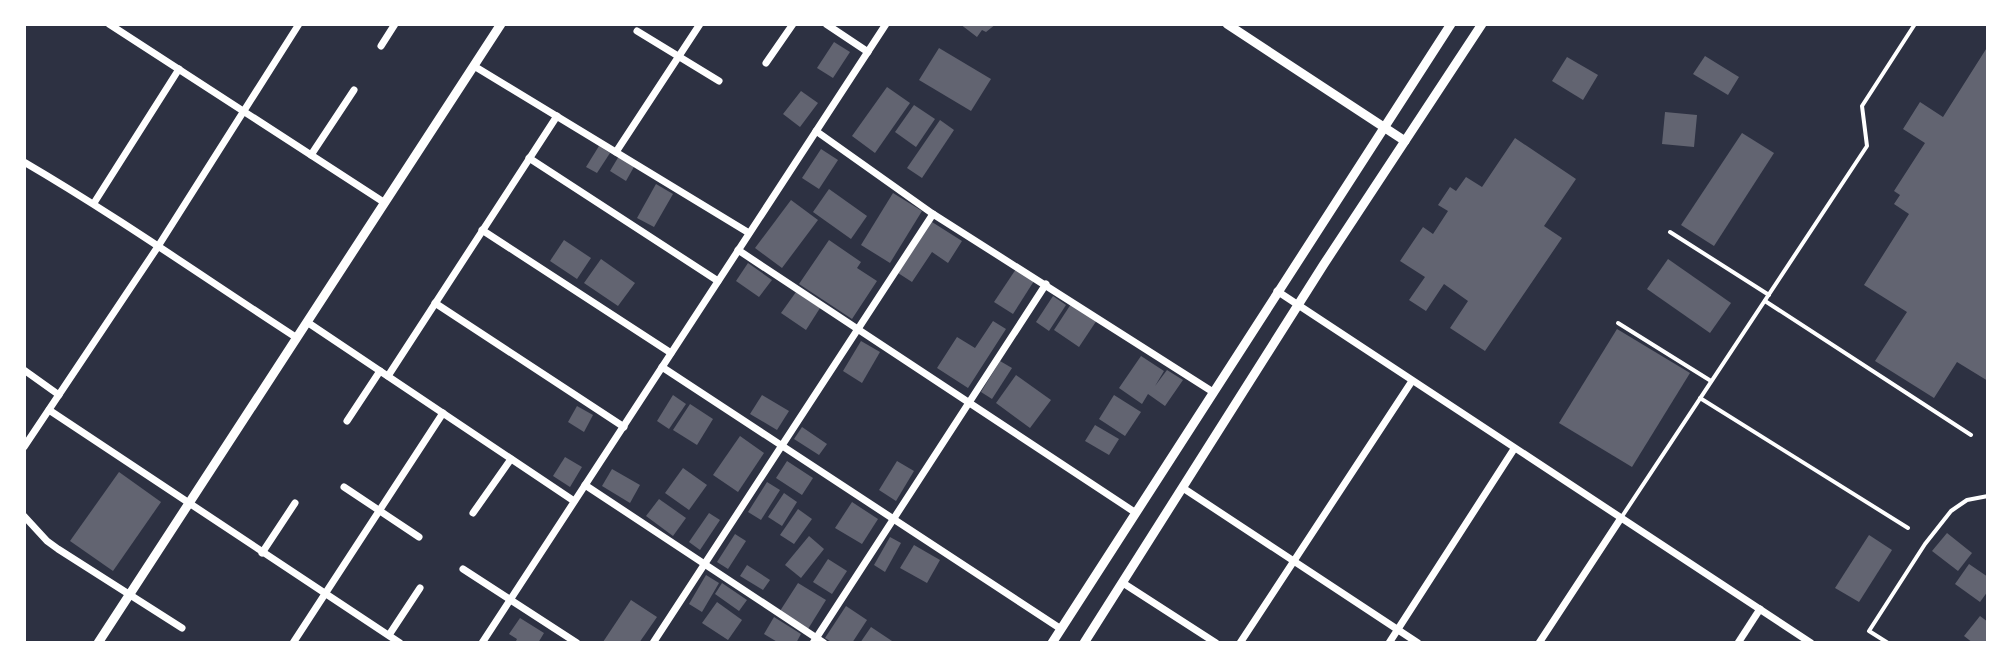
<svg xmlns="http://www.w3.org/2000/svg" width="2012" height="667" font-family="'Noto Serif',serif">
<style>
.building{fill:#626471}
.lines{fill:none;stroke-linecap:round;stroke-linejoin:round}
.service{stroke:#fff;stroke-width:4}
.minor{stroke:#fff;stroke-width:7}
.tertiary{stroke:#fff;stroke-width:9}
</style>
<rect width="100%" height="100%" fill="#2d3142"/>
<g class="building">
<polygon points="960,24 996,24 986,32 982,30 977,37"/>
<polygon points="834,42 850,52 833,78 817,68"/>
<polygon points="1988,46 1988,381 1957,362 1934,398 1875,361 1907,312 1864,285 1909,214 1894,204 1900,195 1894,191 1925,143 1903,129 1920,102 1943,117"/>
<polygon points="939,48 991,79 971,111 919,80"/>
<polygon points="1705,56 1739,77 1728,95 1693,74"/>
<polygon points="1567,57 1598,75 1583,100 1552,81"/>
<polygon points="887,87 910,103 875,153 852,136"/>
<polygon points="801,91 818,103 800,127 783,114"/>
<polygon points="914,105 935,119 916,147 895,132"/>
<polygon points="1665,112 1697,115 1694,147 1662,144"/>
<polygon points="940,120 954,130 922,178 907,168"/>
<polygon points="1742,133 1774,153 1714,246 1681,225"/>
<polygon points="1515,138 1576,179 1544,226 1562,238 1485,351 1450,328 1468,301 1444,284 1426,311 1409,300 1425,277 1400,261 1423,227 1433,234 1448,211 1438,205 1450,187 1456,191 1466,177 1482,187"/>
<polygon points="599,146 610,153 597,173 586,167"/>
<polygon points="821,149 838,160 819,189 802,178"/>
<polygon points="619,156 635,165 626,181 610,171"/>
<polygon points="656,184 673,194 654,227 637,218"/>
<polygon points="829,189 867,216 851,239 813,212"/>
<polygon points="893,193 922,211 890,263 861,245"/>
<polygon points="791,200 818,220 782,268 755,248"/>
<polygon points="932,222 962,241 948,263 932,252 912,282 898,273"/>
<polygon points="564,240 591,258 577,279 550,261"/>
<polygon points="829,240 861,262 857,268 877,281 852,319 799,284"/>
<polygon points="601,259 635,283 618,306 584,283"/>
<polygon points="1668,259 1731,303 1710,333 1647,289"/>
<polygon points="748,263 772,280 759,297 736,281"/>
<polygon points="1016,269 1034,281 1013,314 994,302"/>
<polygon points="796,292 820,308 806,330 781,313"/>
<polygon points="1053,296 1066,305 1049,331 1036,322"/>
<polygon points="1071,304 1097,320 1079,347 1054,330"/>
<polygon points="993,321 1006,329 968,388 937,368 957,337 975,348"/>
<polygon points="1617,329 1690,373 1632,467 1559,423"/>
<polygon points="861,341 880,352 862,383 843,371"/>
<polygon points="1141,356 1164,371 1155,386 1167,370 1183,380 1165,406 1148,394 1142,404 1119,388"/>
<polygon points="1000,361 1012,368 992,399 981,392"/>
<polygon points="1016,375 1051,400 1030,428 996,403"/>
<polygon points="673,395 686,404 669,429 657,421"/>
<polygon points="762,395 789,411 777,430 750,414"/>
<polygon points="1114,395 1141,412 1125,436 1099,419"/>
<polygon points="690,404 713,419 697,445 673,430"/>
<polygon points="577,406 593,415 584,432 568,422"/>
<polygon points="1095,425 1119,439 1109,455 1085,441"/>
<polygon points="802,427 827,444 819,455 794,439"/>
<polygon points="740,436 764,453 738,492 713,475"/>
<polygon points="565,457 582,467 570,487 553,476"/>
<polygon points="787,461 813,478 802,495 776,478"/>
<polygon points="897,461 914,471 896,501 879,490"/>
<polygon points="683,468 707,485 689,510 665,493"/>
<polygon points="612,469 640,485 630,503 602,486"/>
<polygon points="119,472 161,502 113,571 70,541"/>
<polygon points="767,482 780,490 761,520 748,512"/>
<polygon points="784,493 797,502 782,526 768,517"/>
<polygon points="659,499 686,518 673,536 646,516"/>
<polygon points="852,502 878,519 862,544 835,528"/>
<polygon points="798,509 812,519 794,544 780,535"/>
<polygon points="709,513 720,520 700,550 689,542"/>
<polygon points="1947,533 1972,553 1958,571 1932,551"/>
<polygon points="735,534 746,541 728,569 717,562"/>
<polygon points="1869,535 1892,550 1859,602 1835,588"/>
<polygon points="809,536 824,549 801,578 785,565"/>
<polygon points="890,537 901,543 885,572 874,565"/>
<polygon points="914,545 940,560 927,583 900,568"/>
<polygon points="828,559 847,571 832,594 813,582"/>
<polygon points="1969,564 1988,577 1988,591 1980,602 1955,584"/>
<polygon points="747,565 770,580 763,590 740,576"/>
<polygon points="706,575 719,583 702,612 689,604"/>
<polygon points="722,583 747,600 739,611 715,594"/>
<polygon points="798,583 826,600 808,629 780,611"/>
<polygon points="631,600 657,617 639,643 605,643 603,642"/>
<polygon points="717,602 742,620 728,640 702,623"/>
<polygon points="846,606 867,620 852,643 833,643 825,638"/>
<polygon points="1980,616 1988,622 1988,643 1973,643 1964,636"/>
<polygon points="774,617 801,634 796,643 779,643 764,634"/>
<polygon points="520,618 544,633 538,643 515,643 517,639 509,634"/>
<polygon points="871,627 895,643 860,643"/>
</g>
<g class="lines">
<g class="service">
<polyline points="1670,232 1769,295"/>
<polyline points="1765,301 1971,435"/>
<polyline points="1618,323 1711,381"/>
<polyline points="1700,398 1908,528"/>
<polyline points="1621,518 1867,146 1862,106 1915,24"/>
<polyline points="1888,643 1869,631 1925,544 1951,511 1967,500 1988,496"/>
</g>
<g class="minor">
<polyline points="109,24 385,203"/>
<polyline points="826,24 868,52"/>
<polyline points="637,31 719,81"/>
<polyline points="381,46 395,24"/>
<polyline points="766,63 793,24"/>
<polyline points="474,66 749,233"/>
<polyline points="816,131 933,214 1213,392"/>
<polyline points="616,152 700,24"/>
<polyline points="311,155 354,90"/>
<polyline points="529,158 718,281"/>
<path d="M 24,162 C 118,217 206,279 297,338"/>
<polyline points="94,203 179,69"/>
<polyline points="482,230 671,353"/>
<polyline points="738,250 1136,513"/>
<polyline points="1277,291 1811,643"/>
<polyline points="435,303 624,427"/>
<polyline points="307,322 574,501"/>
<polyline points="662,367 1061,629"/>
<polyline points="24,370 59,395"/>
<polyline points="388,376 557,116"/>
<polyline points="49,410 400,643"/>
<polyline points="347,421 380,371"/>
<polyline points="24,447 157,248 299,24"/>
<polyline points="585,485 824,643"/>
<polyline points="344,487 419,537"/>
<polyline points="1183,488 1418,643"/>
<polyline points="473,513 511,459"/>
<polyline points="24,516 47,541 58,549 182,628"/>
<polyline points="262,553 295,503"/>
<polyline points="463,569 577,643"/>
<polyline points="1123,583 1216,643"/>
<polyline points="389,635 420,588"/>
<polyline points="293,643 443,413"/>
<polyline points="482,643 886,24"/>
<polyline points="653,643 933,214"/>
<polyline points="813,643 1046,284"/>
<polyline points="1240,643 1412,381"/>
<polyline points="1389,643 1514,449"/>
<polyline points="1539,643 1621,518"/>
<polyline points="1738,643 1760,609"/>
</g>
<g class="tertiary">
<polyline points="1227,24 1405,141"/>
<polyline points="98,643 501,24"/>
<polyline points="1052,643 1451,24"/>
<polyline points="1084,643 1324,264 1482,24"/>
</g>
</g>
<rect width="2012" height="667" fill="none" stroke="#ffffff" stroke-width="52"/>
</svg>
